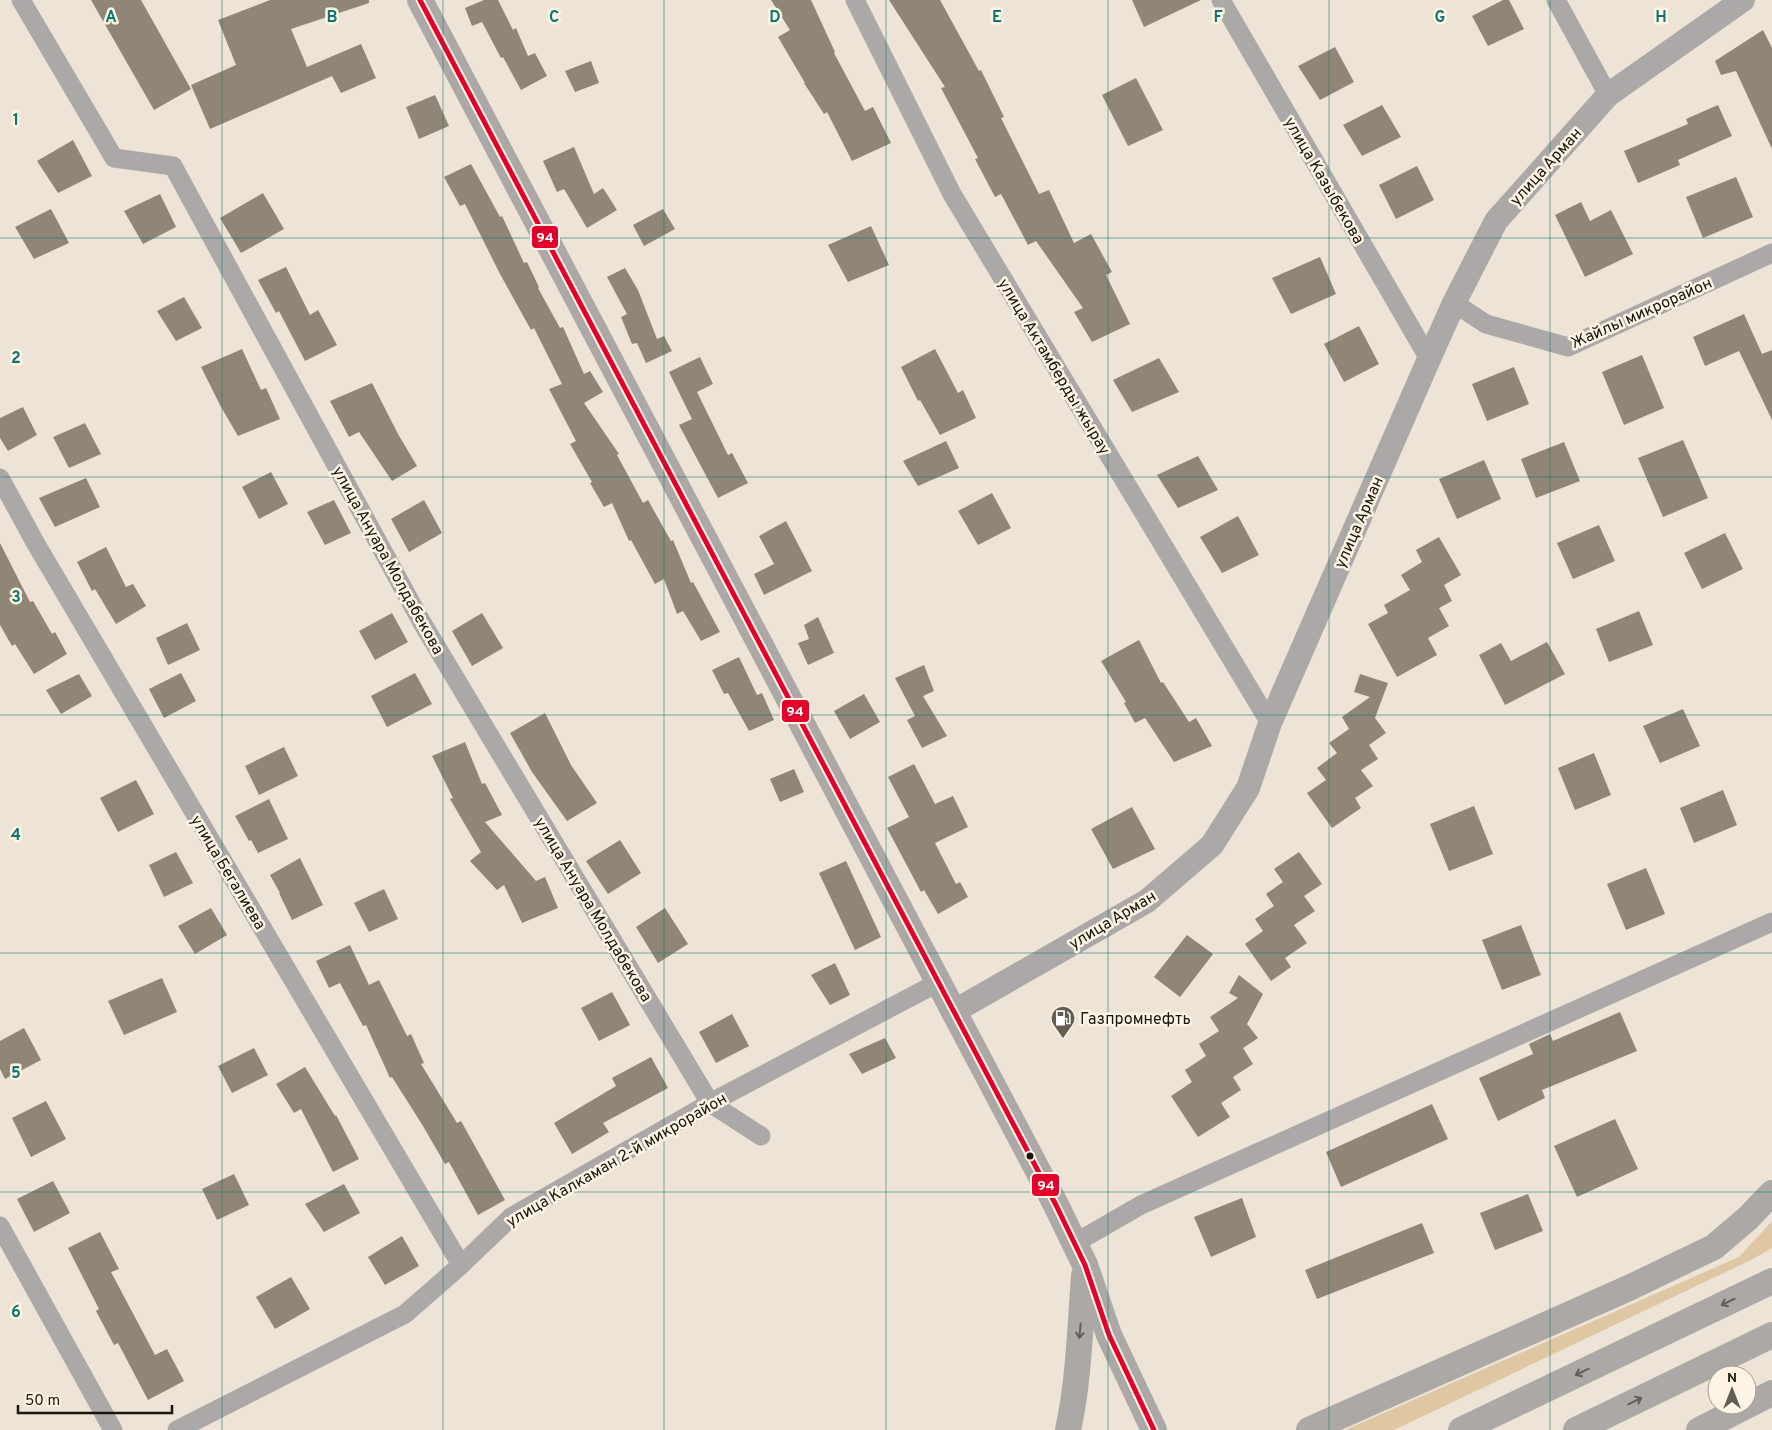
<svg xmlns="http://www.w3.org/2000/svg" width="1772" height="1430" font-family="Overpass,sans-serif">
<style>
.green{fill:#e0c7a4}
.building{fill:#908677}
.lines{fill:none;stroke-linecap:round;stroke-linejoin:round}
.minor{stroke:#aca8a7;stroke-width:19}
.tertiary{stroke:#aca8a7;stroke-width:24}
.secondary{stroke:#aba8a5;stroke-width:26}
.bus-1-casing{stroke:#fef4e6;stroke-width:9}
.bus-1{stroke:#e4002b;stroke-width:5}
.oneway{stroke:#635e59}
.grid{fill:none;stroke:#0f766e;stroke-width:1;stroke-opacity:0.55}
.bus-dot{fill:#1b150d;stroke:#fef4e6;stroke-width:2}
.labels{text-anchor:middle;stroke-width:5;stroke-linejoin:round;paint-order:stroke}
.street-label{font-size:16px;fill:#1b150d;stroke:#fef4e6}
.poi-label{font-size:16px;fill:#1b150d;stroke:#fef4e6;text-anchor:start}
.grid-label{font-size:16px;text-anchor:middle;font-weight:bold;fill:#0f766e;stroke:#fef4e6;stroke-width:5;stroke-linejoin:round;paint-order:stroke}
.line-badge{stroke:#fef4e6;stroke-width:2}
.badge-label{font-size:14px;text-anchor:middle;font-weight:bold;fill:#fff}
</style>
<rect width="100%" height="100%" fill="#ede4d7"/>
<polygon class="green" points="1772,1221 1772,1248 1751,1260 1394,1430 1345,1430 1739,1257"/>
<g class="building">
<polygon points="91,0 141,0 191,89 154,110"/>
<polygon points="270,0 369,0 369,3 291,29 307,67 361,44 376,78 341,93 332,76 210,129 191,85 236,65 218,20"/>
<polygon points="484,0 498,0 513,30 516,28 528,56 535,53 547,76 521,90 503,57 501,58 482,22 472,26 465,8"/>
<polygon points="771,0 811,0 835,52 834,53 865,111 873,107 891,143 852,161 827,112 824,114 804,83 805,83 778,37 790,30"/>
<polygon points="889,0 940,0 979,71 981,70 1004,117 1001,118 1039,194 1049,190 1074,243 1091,234 1112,272 1106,275 1130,324 1092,342 1074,312 1083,308 1036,241 1028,245 1001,194 995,197 975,159 978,158 941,88 945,87"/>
<polygon points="1132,0 1201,0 1144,27"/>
<polygon points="1503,0 1509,0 1524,29 1488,46 1472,16"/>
<polygon points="1763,30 1772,48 1772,149 1736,71 1721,75 1715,61"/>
<polygon points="1335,47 1354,82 1320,100 1298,66"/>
<polygon points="591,61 599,83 575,92 565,71"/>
<polygon points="1136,78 1163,130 1128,146 1102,95"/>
<polygon points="435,95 449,126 419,139 406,107"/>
<polygon points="1382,105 1401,137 1362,156 1343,125"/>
<polygon points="1718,105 1732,136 1678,160 1680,165 1638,183 1624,151 1688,124 1686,119"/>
<polygon points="73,140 92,176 58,193 37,161"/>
<polygon points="574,147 594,194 603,188 617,210 587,228 564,189 557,192 543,161"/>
<polygon points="471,164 500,217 502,216 524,263 527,262 539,287 538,288 560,328 563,327 584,374 590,371 603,392 584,403 619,454 617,455 643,503 648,500 671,541 673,540 691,583 693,582 720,632 701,641 683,611 677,614 664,579 655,584 631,540 629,541 612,503 604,507 590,483 592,482 570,444 576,441 549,389 562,384 534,328 531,330 500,274 465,204 460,206 444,177"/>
<polygon points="1417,166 1434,200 1396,219 1379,185"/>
<polygon points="1736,177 1753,217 1703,238 1686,197"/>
<polygon points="263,193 284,229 241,253 220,218"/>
<polygon points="160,194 176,227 143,244 124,211"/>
<polygon points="1581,202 1590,221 1611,210 1633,254 1585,277 1555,215"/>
<polygon points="51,209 69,243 34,259 15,227"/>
<polygon points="663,209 675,229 644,246 633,225"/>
<polygon points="871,226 889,265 848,282 828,245"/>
<polygon points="1320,257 1336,294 1291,314 1272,278"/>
<polygon points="286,267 310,315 318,310 337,345 305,361 279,311 276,313 258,280"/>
<polygon points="625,268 638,290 657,339 664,336 672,351 646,363 637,343 632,344 621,317 627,314 607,277"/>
<polygon points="184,297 202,328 176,341 157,311"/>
<polygon points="1744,314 1762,354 1772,350 1772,420 1739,351 1705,366 1693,337"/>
<polygon points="1359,326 1379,364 1344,382 1324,344"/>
<polygon points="242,349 261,390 266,388 280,419 238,436 221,407 201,367"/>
<polygon points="935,349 958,393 963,390 976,418 940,435 920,400 918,401 901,367"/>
<polygon points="1642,355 1664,408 1624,425 1602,372"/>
<polygon points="700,357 713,384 697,392 728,455 732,453 748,483 718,498 679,425 692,419 669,372"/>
<polygon points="1159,358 1179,392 1132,412 1113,380"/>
<polygon points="1514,367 1529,404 1487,421 1472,384"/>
<polygon points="372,383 398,434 417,466 392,481 359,432 349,437 330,401"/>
<polygon points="23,407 37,435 8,451 0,438 0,418"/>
<polygon points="85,423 101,454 69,468 53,437"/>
<polygon points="1683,440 1708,498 1663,517 1638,458"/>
<polygon points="946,441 959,468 918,486 903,461"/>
<polygon points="1564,442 1580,481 1536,498 1521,459"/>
<polygon points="1198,456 1218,490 1178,508 1157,475"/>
<polygon points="1484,460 1501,499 1457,519 1439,479"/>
<polygon points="271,472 288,504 259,519 242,487"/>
<polygon points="86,478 100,507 55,527 39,498"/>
<polygon points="992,493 1011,528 978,545 958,511"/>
<polygon points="334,500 351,533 325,545 307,512"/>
<polygon points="424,500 442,533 409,552 391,519"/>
<polygon points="1238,516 1259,555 1222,573 1200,537"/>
<polygon points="786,521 812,571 764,595 754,574 774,564 759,536"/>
<polygon points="1599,525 1615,561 1573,579 1557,543"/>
<polygon points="1725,533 1743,569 1702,589 1684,553"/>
<polygon points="1439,537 1461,575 1444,585 1452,601 1439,608 1449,626 1428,638 1437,655 1397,677 1368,624 1388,613 1384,605 1410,590 1401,575 1422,562 1416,550"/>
<polygon points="0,543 30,602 33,601 52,634 55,632 67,654 34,674 15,644 12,646 0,625"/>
<polygon points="106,547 126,587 133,584 146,606 116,624 95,589 92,591 77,562"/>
<polygon points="1639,611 1653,645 1609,662 1596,629"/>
<polygon points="392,613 408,642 375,660 359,631"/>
<polygon points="482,613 503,648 472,666 452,631"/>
<polygon points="818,617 834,653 808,665 798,643 809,639 804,625"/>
<polygon points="187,623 200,650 168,665 156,638"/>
<polygon points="1139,640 1161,683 1163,682 1189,722 1196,718 1212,746 1174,762 1145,718 1135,723 1124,703 1126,702 1101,661"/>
<polygon points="1547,642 1565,674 1505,705 1479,655 1501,643 1511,661"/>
<polygon points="739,657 757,695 762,693 774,720 749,731 728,693 724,694 712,670"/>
<polygon points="924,665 934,691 923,696 947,736 922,748 907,720 915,716 895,678"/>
<polygon points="181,673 196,701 164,718 149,689"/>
<polygon points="415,673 432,704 387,727 371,696"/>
<polygon points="79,674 92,696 61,714 46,690"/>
<polygon points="1360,674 1388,683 1375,718 1386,733 1369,745 1378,759 1361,770 1373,786 1355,798 1361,808 1332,828 1307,793 1326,780 1317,768 1337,753 1329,743 1349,729 1342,717 1370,697 1354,692"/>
<polygon points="864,694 880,722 850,739 834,711"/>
<polygon points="1683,709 1700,746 1660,763 1643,726"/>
<polygon points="545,713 571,765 597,803 567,821 532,772 510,733"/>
<polygon points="465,742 482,784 485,783 502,815 485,822 536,881 545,877 558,908 522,923 504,885 497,890 470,861 481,852 450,799 453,798 432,756"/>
<polygon points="284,747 298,776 259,795 245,766"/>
<polygon points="1594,753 1611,795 1575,810 1558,768"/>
<polygon points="914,764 935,804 953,796 968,827 935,843 956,884 960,882 968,897 938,914 924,890 921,892 887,828 909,817 888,777"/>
<polygon points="794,769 804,792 780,802 770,779"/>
<polygon points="136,780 154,814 118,832 100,798"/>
<polygon points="1723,790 1737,825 1694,843 1680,808"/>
<polygon points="269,799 288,839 258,853 251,840 249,841 235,816"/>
<polygon points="1474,806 1493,854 1449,871 1430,824"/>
<polygon points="1132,807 1155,849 1113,869 1091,829"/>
<polygon points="620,840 641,873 608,894 586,861"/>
<polygon points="176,852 193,883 164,897 149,865"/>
<polygon points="1299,852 1322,884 1304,896 1315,911 1294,925 1307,943 1285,958 1291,967 1271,981 1245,944 1263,931 1255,919 1274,906 1266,894 1283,882 1274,869"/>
<polygon points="300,858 323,905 292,920 279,893 280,893 270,875"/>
<polygon points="846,861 881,937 855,950 819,873"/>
<polygon points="1646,868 1665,914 1626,930 1607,884"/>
<polygon points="384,889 398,919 369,932 354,903"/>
<polygon points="211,908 227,935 195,954 178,926"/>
<polygon points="665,908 688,944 658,963 636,927"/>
<polygon points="1521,925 1541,975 1502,990 1482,940"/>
<polygon points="1187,935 1213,954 1180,997 1154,977"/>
<polygon points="350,945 369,985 379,980 407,1036 411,1034 424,1063 421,1064 457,1123 461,1121 505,1200 478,1215 449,1162 445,1164 423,1126 392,1077 390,1078 366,1025 363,1026 340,983 329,988 316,961"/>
<polygon points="835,963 850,995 830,1005 811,975"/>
<polygon points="1239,975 1263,994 1247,1024 1258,1038 1243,1048 1253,1064 1233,1077 1241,1090 1221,1103 1230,1117 1198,1137 1171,1096 1192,1082 1185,1070 1206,1056 1199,1044 1219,1031 1210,1017 1238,998 1229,993"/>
<polygon points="162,978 177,1012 124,1035 108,1001"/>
<polygon points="612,992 630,1025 599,1041 581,1008"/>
<polygon points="1620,1012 1637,1051 1542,1090 1545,1098 1498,1121 1479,1078 1533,1054 1529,1044 1550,1034 1553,1041"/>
<polygon points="732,1014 749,1046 716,1063 699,1032"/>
<polygon points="24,1028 41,1060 5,1079 0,1069 0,1041"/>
<polygon points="885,1038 896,1058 862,1074 849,1054"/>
<polygon points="254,1048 268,1075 232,1093 218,1066"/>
<polygon points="651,1057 668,1088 603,1123 609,1132 572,1154 554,1123 616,1086 612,1078"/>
<polygon points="305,1067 335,1116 336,1115 359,1159 333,1172 301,1109 294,1113 276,1084"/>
<polygon points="46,1101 66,1139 31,1157 12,1118"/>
<polygon points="1432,1104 1448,1139 1341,1187 1326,1152"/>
<polygon points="1615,1119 1638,1169 1577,1197 1554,1146"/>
<polygon points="234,1174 249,1205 217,1220 202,1189"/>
<polygon points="53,1181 70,1213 34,1232 17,1199"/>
<polygon points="344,1184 360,1213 324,1232 305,1204"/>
<polygon points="1528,1194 1543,1231 1495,1250 1480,1213"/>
<polygon points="1242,1198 1256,1237 1211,1257 1194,1217"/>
<polygon points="1422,1223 1434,1253 1317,1299 1305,1270"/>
<polygon points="100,1232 119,1269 111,1272 155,1355 167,1349 184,1381 148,1400 118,1343 114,1345 96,1311 99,1309 68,1248"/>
<polygon points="402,1236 419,1266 385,1285 368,1257"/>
<polygon points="291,1277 310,1309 275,1329 256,1297"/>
</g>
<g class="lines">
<g class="minor">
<polyline points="21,0 114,158 173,166 421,621 710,1103 761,1136"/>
<polyline points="855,0 952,194 1270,723"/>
<polyline points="1221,0 1429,359"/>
<polyline points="1556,0 1608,95"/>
<polyline points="1454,303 1486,324 1568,347 1772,253"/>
<polyline points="0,478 36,544 461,1265"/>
<polyline points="0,1226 113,1430"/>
<polyline points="1075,1243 1141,1205 1772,922"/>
<polyline points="177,1430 405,1314 461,1265 511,1217 710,1103 939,982"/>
</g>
<polyline class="tertiary" points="953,1012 1147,901 1212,845 1248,788 1270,723 1429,359 1454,303 1496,221 1608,95 1743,0"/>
<g class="secondary">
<polyline points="420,0 1056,1205 1085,1265 1109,1335 1154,1430"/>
<path d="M 1068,1430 C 1079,1380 1080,1327 1084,1276"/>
<polyline points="1309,1430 1631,1287 1714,1247 1748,1218 1772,1193"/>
<polyline points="1461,1430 1772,1281"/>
<polyline points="1576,1430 1772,1335"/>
<polyline points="1699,1430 1772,1393"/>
</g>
<defs>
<polyline id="bus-1" points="420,0 1056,1205 1085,1265 1109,1335 1154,1430"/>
</defs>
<use href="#bus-1" class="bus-1-casing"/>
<use href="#bus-1" class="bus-1"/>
</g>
<defs><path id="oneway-shaft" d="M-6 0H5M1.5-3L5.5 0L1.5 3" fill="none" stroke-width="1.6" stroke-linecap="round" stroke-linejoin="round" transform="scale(1.25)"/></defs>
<g class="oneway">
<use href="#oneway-shaft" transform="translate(1728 1302) rotate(154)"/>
<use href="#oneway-shaft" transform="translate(1080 1331) rotate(95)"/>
<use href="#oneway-shaft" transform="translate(1582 1372) rotate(154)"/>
<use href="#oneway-shaft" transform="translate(1635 1401) rotate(-26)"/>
</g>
<path class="grid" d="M 222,0 L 222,1430M 443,0 L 443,1430M 664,0 L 664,1430M 886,0 L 886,1430M 1108,0 L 1108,1430M 1329,0 L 1329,1430M 1550,0 L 1550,1430M 0,238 L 1772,238M 0,477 L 1772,477M 0,715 L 1772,715M 0,953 L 1772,953M 0,1192 L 1772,1192"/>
<defs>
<symbol id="fuel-pin" viewBox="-11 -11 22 30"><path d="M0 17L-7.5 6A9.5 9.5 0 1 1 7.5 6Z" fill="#645d54" stroke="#fef4e6"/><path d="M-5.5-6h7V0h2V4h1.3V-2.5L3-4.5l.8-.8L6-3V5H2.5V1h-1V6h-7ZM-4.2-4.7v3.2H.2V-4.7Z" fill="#fff"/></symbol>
</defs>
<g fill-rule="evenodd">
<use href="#fuel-pin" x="1049" y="1004" width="28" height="38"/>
</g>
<circle class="bus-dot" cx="1030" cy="1156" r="4.5"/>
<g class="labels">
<g class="street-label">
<text transform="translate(1545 166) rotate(-48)" y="6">улица Арман</text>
<text transform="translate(1325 180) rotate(60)" y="6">улица Казыбекова</text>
<text transform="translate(1641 312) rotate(-24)" y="6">Жайлы микрорайон</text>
<text transform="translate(1055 366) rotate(59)" y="6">улица Актамберды жырау</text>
<text transform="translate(1358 522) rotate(-66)" y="6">улица Арман</text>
<text transform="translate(389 560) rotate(61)" y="6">улица Ануара Молдабекова</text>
<text transform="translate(229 872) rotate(59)" y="6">улица Бегалиева</text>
<text transform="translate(594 909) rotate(59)" y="6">улица Ануара Молдабекова</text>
<text transform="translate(1112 919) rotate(-31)" y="6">улица Арман</text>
<text transform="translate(616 1159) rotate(-30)" y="6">улица Калкаман 2-й микрорайон</text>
</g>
<g class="poi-label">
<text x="1080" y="1024">Газпромнефть</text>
</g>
</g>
<g class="grid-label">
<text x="111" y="22">A</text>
<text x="332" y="22">B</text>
<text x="554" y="22">C</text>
<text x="775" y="22">D</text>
<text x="997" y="22">E</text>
<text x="1218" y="22">F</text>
<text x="1440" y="22">G</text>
<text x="1661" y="22">H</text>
<text x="16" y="125">1</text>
<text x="16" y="363">2</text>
<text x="16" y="602">3</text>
<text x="16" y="840">4</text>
<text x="16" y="1078">5</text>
<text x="16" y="1317">6</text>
</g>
<g class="line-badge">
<rect x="531" y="225" width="28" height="24" rx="5" fill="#e4002b"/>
<rect x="781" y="699" width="29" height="24" rx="5" fill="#e4002b"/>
<rect x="1031" y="1173" width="29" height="24" rx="5" fill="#e4002b"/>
</g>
<g class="badge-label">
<text x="545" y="242">94</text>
<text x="795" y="716">94</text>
<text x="1046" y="1190">94</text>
</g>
<g transform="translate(1732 1390)"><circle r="24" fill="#fef4e6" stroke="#a39b8f"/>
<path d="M0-4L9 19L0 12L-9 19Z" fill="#645d54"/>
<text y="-8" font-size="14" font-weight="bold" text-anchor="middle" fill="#1b150d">N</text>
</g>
<path d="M18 1405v8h154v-8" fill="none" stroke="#1b150d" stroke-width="2.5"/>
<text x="25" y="1405" font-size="15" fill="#1b150d" stroke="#fef4e6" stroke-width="4" paint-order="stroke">50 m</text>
</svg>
